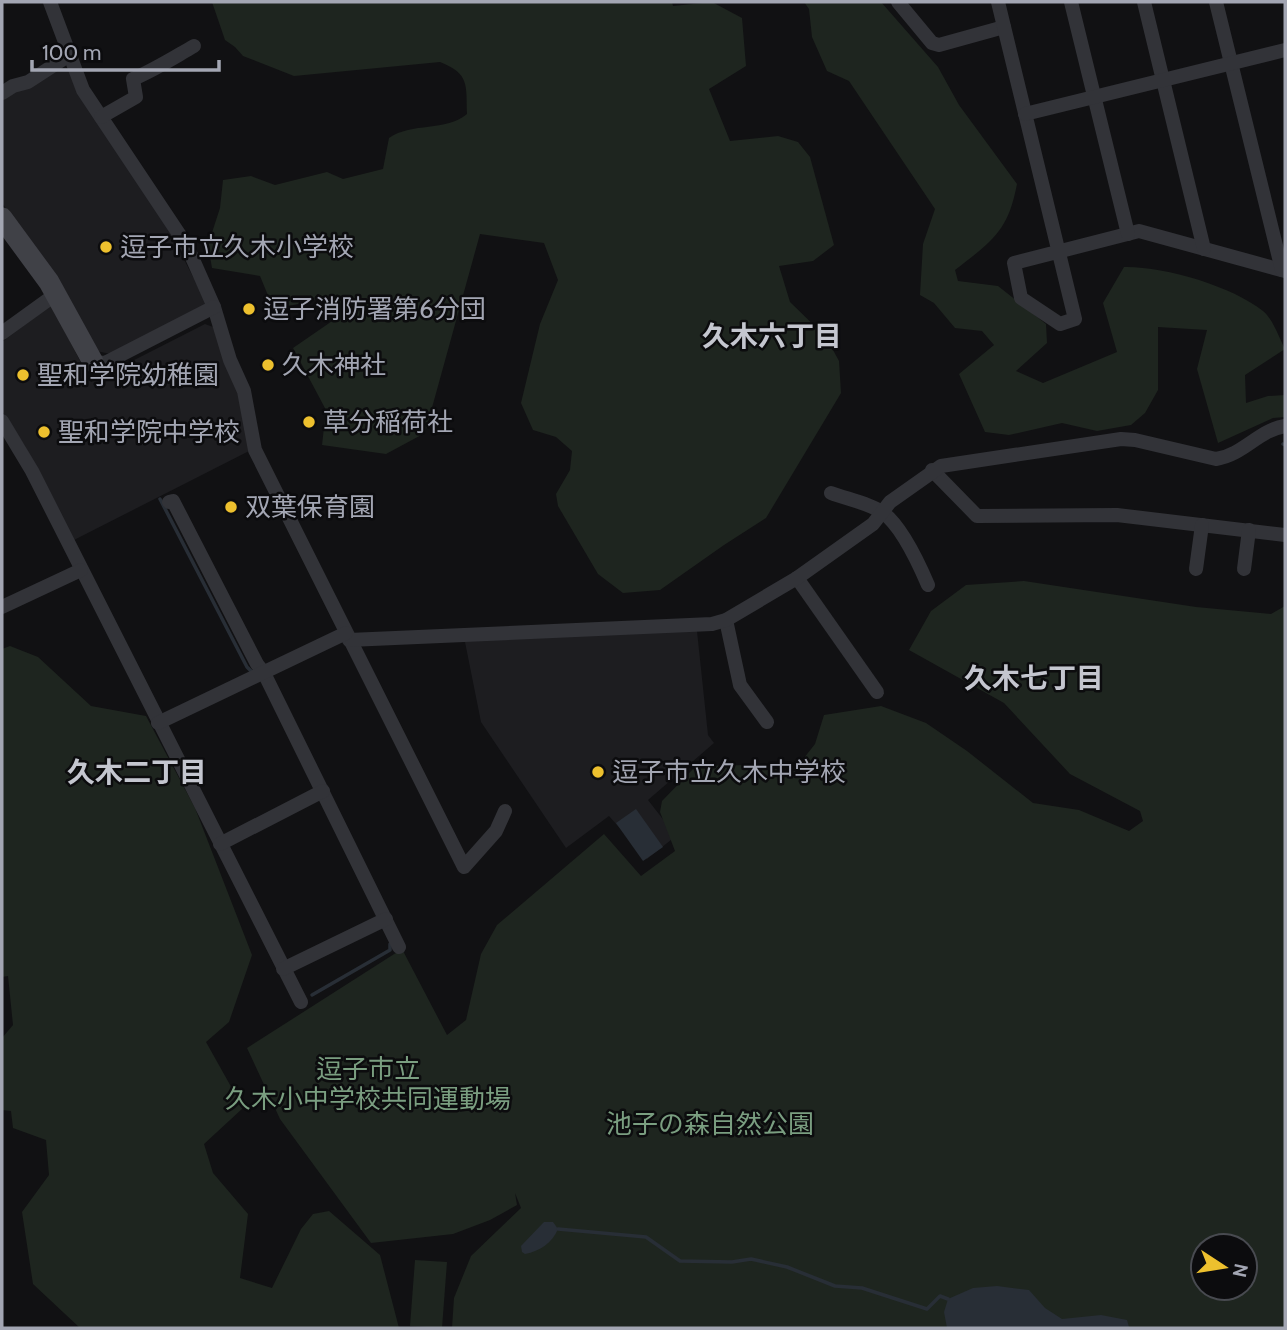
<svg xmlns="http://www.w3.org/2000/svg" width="1287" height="1330" font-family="Cabin,'Noto Sans JP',sans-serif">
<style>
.built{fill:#1d1d20}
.green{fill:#1e251f;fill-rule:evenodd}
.water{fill:#282e36}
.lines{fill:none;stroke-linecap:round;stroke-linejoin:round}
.stream{stroke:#282e36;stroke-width:3.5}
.street{stroke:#323338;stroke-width:14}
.secondary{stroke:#404147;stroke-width:21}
.poi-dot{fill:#edc02e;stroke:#0c0c0e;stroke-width:2.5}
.labels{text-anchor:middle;stroke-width:5;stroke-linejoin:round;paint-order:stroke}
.poi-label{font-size:26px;fill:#a3a6b3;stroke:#0c0c0e;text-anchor:start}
.park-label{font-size:26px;fill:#7a9e80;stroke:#0c0c0e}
.neighbourhood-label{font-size:28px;font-weight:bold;fill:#c4c6cf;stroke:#0c0c0e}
</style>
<rect width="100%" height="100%" fill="#111113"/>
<g class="built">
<polygon points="60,67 68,69 156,205 207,304 111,354 96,351 65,290 2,203 2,98"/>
<polygon points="51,305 91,382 205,324 213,327 239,393 251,450 72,541 25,446 2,411 2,342"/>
<polygon points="697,631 708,735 714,743 648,800 676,836 647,859 609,816 566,848 481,722 465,642 468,637"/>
</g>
<g class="green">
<path d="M 212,2 L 672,2 L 673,6 L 712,2 L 742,18 L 746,66 L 709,89 L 730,141 L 778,136 L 798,142 L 810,157 L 834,245 L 813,261 L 779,266 L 790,302 L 826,337 L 839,361 L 841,393 L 766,518 L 724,545 L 660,590 L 623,593 L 598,574 L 558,506 L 556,494 L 570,470 L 572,451 L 556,437 L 533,430 L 521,403 L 540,324 L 558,280 L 544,243 L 480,234 L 425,433 L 386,454 L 322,445 L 326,410 L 293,348 L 338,317 L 325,297 L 274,310 L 260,276 L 212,268 L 208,245 L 220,208 L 223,180 L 251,176 L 275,185 L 327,172 L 343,179 L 383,169 L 389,138 C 412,122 446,132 467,114 C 466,85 470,74 440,62 L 294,76 L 243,56 L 235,47 L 225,40 Z"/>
<path d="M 804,2 L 881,2 L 938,67 L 959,105 L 1017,184 C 1008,232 992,241 955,270 L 958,281 L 998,286 L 1046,324 L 1047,343 L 1016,371 L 1043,383 L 1117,352 L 1103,303 L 1124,267 C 1163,266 1232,286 1263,311 C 1273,319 1279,338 1285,349 L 1245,375 L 1246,403 L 1268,396 L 1285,395 L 1285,417 L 1273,418 L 1218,443 L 1197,369 L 1207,330 L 1158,327 L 1158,390 L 1145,413 L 1131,425 L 1097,431 L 1062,423 L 1009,435 L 985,432 L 959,374 L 994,345 L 982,331 L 955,328 L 934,303 L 920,295 L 923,244 L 935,209 L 849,81 L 827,71 L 812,37 L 809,9 Z"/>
<path d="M 1024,581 L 1196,607 L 1271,614 L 1285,606 L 1285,1328 L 452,1328 L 454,1298 L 471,1256 L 521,1208 L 515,1193 L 517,1205 L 490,1220 L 453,1234 L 371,1243 L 280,1119 L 247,1048 L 402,949 L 447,1035 L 466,1020 L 481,954 L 497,925 L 604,834 L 641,876 L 675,851 L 660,812 L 662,801 L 696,766 L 750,765 L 793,772 L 815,744 L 824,715 L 881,706 L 926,723 L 967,751 L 1033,803 L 1079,810 L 1129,831 L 1143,821 L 1140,811 L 1070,774 L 1004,703 L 909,650 L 931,611 L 966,585 ZM 1203,1246 L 1245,1246 L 1245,1288 L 1203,1288 Z"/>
<polygon points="10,646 38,657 91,706 146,716 195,808 252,955 229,1022 206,1042 243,1108 204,1144 213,1173 248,1214 240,1278 272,1288 301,1229 313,1214 329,1211 380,1255 399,1328 80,1328 33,1284 22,1212 49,1175 46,1140 13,1128 11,1111 2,1110 2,1038 13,1025 8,976 2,977 2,649"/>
<polygon points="415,1260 447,1262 442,1328 410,1326"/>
</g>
<g class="water">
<polygon points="636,809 663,847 643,861 616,823"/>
<path d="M 544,1222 L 553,1222 L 558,1229 C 552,1243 540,1251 525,1254 L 522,1252 L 521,1246 Z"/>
<polygon points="997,1286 1029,1290 1045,1308 1062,1319 1101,1315 1127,1320 1129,1327 947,1328 944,1312 948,1299 973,1288"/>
</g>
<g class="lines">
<g class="stream">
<polyline points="1283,444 1285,445"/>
<polyline points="160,499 247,667 253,673"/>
<polyline points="312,995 390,950 390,944"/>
<polyline points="558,1229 646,1237 680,1261 732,1262 751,1259 787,1267 835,1286 862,1288 927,1309 940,1296 948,1299"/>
</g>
<g class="street">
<polyline points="50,2 83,90 187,246 214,307 230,360 244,391 255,450 464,867 496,831 505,811"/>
<polyline points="898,2 932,43 939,45 1004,27"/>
<polyline points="998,2 1075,319 1060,324 1021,298 1014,263 1139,231 1285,271"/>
<polyline points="1071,2 1128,234"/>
<polyline points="1144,2 1204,249"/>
<polyline points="1216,2 1282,270"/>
<polyline points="2,93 13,86 28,82 68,56"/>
<polyline points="1025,114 1285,50"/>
<path d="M 101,117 L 136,97 L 133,79 C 156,69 173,58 194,46"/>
<polyline points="2,333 56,294"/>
<polyline points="93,362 105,363 214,307"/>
<polyline points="2,421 32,471 301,1002"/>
<polyline points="932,470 977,516 1117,515 1285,535"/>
<path d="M 831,493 C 847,499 868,503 882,512 C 901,525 919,564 928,585"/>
<polyline points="169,502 173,501 257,664 264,673 399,947"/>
<polyline points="1196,569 1202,525"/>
<polyline points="1244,569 1249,530"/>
<polyline points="797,578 877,692"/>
<polyline points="2,607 81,570"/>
<polyline points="726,620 740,685 767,722"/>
<path d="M 349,640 L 712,624 L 726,620 L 797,578 L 873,524 L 890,502 L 941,466 L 1121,439 L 1135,440 L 1216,459 C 1243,455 1259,430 1285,426"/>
<polyline points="158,723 346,633"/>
<polyline points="220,844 323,791"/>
<polyline points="283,969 386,919"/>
</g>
<polyline class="secondary" points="2,218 49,282 93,362"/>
</g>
<g class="poi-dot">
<circle cx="106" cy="247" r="7"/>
<circle cx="249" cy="309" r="7"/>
<circle cx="268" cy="365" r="7"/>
<circle cx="23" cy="375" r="7"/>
<circle cx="309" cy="422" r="7"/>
<circle cx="44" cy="432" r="7"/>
<circle cx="231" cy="507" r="7"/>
<circle cx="598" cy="772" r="7"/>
</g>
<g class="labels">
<g class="poi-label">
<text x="120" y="256">逗子市立久木小学校</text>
<text x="263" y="318">逗子消防署第6分団</text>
<text x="282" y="374">久木神社</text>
<text x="37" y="384">聖和学院幼稚園</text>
<text x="323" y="431">草分稲荷社</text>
<text x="58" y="441">聖和学院中学校</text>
<text x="245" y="516">双葉保育園</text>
<text x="612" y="781">逗子市立久木中学校</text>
</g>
<g class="park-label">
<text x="368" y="1078">逗子市立<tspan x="368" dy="30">久木小中学校共同運動場</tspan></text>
<text x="710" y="1133">池子の森自然公園</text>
</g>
<g class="neighbourhood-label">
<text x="772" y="346">久木六丁目</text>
<text x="1034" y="688">久木七丁目</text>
<text x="137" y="782">久木二丁目</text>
</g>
</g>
<rect width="1287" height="1330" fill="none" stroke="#a3a6b3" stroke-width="7"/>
<g transform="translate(1224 1267) rotate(102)"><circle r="33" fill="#0c0c0e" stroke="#484a50" stroke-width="2"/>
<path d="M0-5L12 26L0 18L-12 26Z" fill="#edc02e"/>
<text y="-10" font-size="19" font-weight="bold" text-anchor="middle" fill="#a3a6b3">N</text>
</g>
<path d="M32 60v10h187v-10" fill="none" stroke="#a3a6b3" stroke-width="3.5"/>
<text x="42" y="60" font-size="21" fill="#a3a6b3" stroke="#0c0c0e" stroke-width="5" paint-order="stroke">100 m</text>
</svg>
